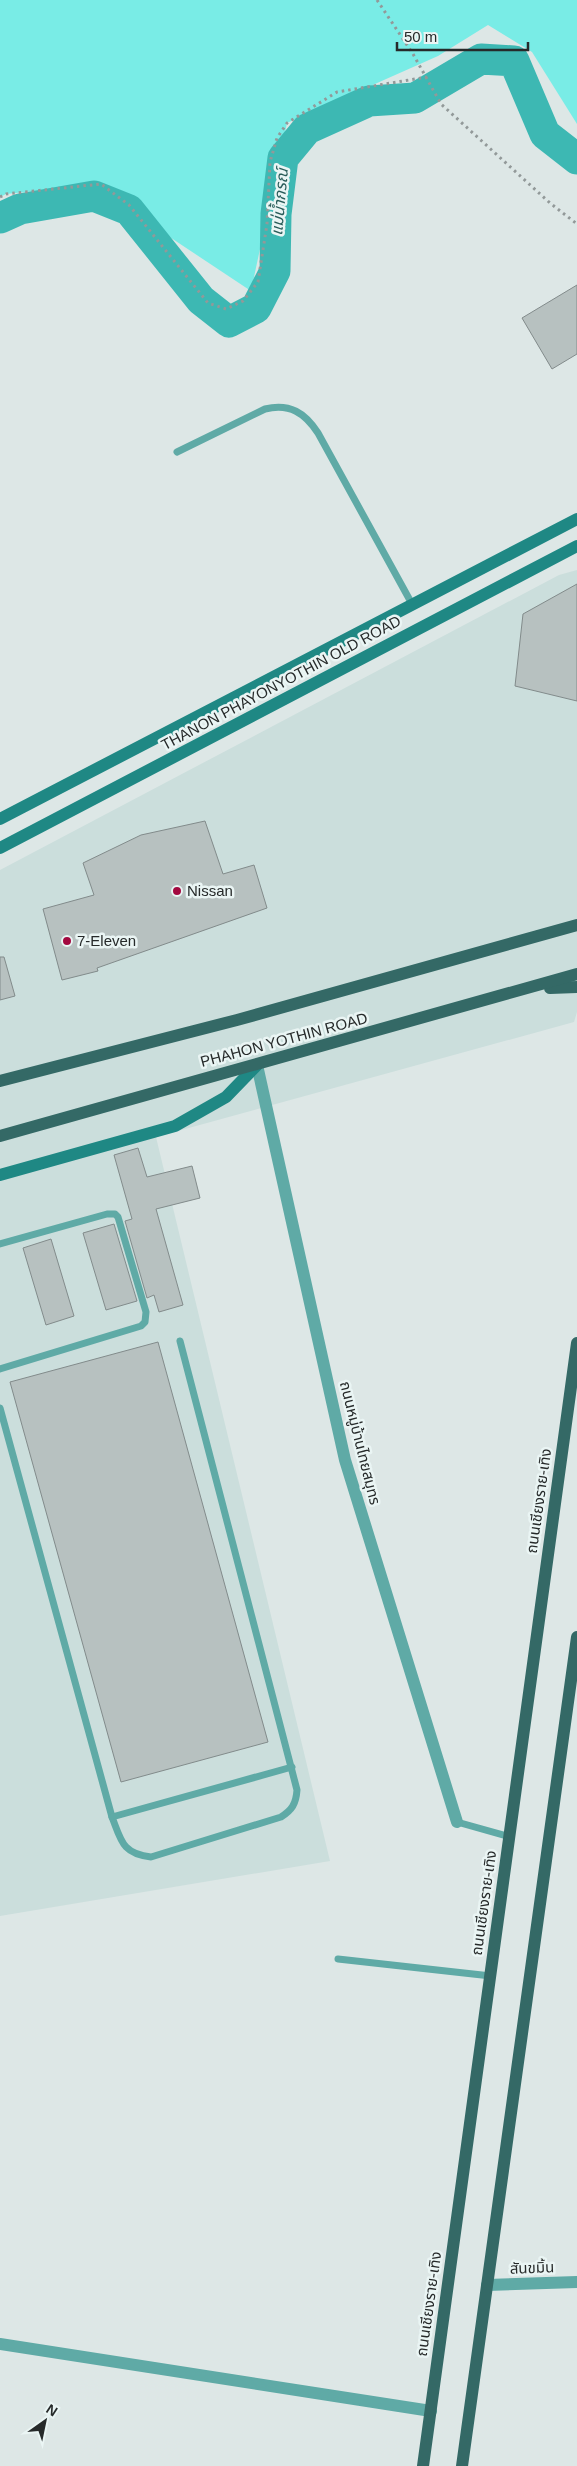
<svg xmlns="http://www.w3.org/2000/svg" width="577" height="2466" font-family="Arial,'Noto Sans Thai',sans-serif">
<style>
.built{fill:#cbdedc}
.green{fill:#79ece6}
.lines{fill:none;stroke-linecap:round;stroke-linejoin:round}
.river{stroke:#3db8b3;stroke-width:31}
.building{fill:#b7c1c0;stroke:#828b8b}
.path{stroke:#929999;stroke-width:3;stroke-dasharray:2.5 4;stroke-linecap:butt}
.service{stroke:#5faaa6;stroke-width:7}
.minor{stroke:#5faaa6;stroke-width:12}
.secondary{stroke:#1f8884;stroke-width:12}
.primary{stroke:#346966;stroke-width:12}
.poi-dot{fill:#a3083f;stroke:#eaf5f4;stroke-width:2}
.labels{text-anchor:middle;stroke-width:5;stroke-linejoin:round;paint-order:stroke}
.street-label{font-size:15px;fill:#262a2a;stroke:#eaf5f4}
.poi-label{font-size:15px;fill:#262a2a;stroke:#eaf5f4;text-anchor:start}
.water-label{font-size:16px;font-style:italic;fill:#295c59;stroke:#eaf5f4}
</style>
<rect width="100%" height="100%" fill="#dde7e6"/>
<polygon class="built" points="577,570 577,1012 574,1022 156,1137 330,1861 0,1916 0,870 559,575"/>
<polygon class="green" points="0,0 577,0 577,124 532,52 488,25 438,56 287,123 251,291 129,210 101,184 6,194 0,197"/>
<g class="lines">
<polyline class="river" points="0,218 20,209 94,196 129,210 201,300 229,322 256,308 275,271 276,214 283,158 307,129 369,101 415,98 481,59 514,61 545,134 577,159"/>
</g>
<g class="building">
<polygon points="577,285 577,354 552,369 522,318"/>
<polygon points="577,584 577,701 515,686 523,614"/>
<polygon points="205,821 223,874 254,865 267,908 97,968 98,971 62,980 43,909 94,895 83,863 141,835"/>
<polygon points="0,957 4,957 15,996 0,1000"/>
<polygon points="138,1148 147,1177 192,1166 200,1198 156,1209 183,1305 159,1312 154,1295 147,1298 125,1221 132,1219 114,1155"/>
<polygon points="114,1224 137,1301 106,1310 83,1233"/>
<polygon points="51,1239 74,1316 46,1325 23,1248"/>
<polygon points="158,1342 268,1742 121,1782 10,1382"/>
</g>
<g class="lines">
<g class="path">
<polyline points="377,0 413,54 441,104 550,203 577,224"/>
<polyline points="0,197 6,194 101,184 129,205 208,303 226,309 243,301 258,282 267,224 270,162 277,138 287,123 337,92 427,77"/>
</g>
<g class="service">
<path d="M 177,452 L 265,409 C 290,403 305,413 318,433 L 412,604"/>
<polyline points="0,1244 107,1214 115,1214 118,1217 146,1312 145,1322 141,1326 0,1369"/>
<path d="M 0,1408 L 112,1817 C 121,1840 122,1854 151,1857 L 281,1817 C 292,1810 296,1804 297,1790 L 180,1341"/>
<polyline points="112,1817 292,1767"/>
<polyline points="457,1822 510,1837"/>
<polyline points="338,1959 491,1976"/>
</g>
<g class="minor">
<polyline points="257,1065 345,1460 457,1822"/>
<polyline points="487,2285 577,2282"/>
<polyline points="0,2344 431,2411"/>
</g>
<g class="secondary">
<polyline points="0,819 577,519"/>
<polyline points="0,848 577,546"/>
<polyline points="0,1175 175,1126 226,1097 257,1065"/>
</g>
<g class="primary">
<polyline points="550,988 577,987"/>
<polyline points="0,1081 237,1020 577,925"/>
<polyline points="0,1136 577,974"/>
<polyline points="423,2466 577,1343"/>
<polyline points="462,2466 577,1637"/>
</g>
</g>
<g class="poi-dot">
<circle cx="177" cy="891" r="5"/>
<circle cx="67" cy="941" r="5"/>
</g>
<g class="labels">
<g class="street-label">
<text transform="translate(281 683) rotate(-28)" y="5">THANON PHAYONYOTHIN OLD ROAD</text>
<text transform="translate(284 1040) rotate(-15)" y="5">PHAHON YOTHIN ROAD</text>
<text transform="translate(360 1443) rotate(76)" y="5">ถนนหมู่บ้านไทยสมุทร</text>
<text transform="translate(539 1501) rotate(-82)" y="5">ถนนเชียงราย-เทิง</text>
<text transform="translate(484 1903) rotate(-82)" y="5">ถนนเชียงราย-เทิง</text>
<text transform="translate(532 2268) rotate(-2)" y="5">สันขมิ้น</text>
<text transform="translate(429 2304) rotate(-82)" y="5">ถนนเชียงราย-เทิง</text>
</g>
<g class="poi-label">
<text x="187" y="896">Nissan</text>
<text x="77" y="946">7-Eleven</text>
</g>
<g class="water-label">
<text transform="translate(279 202) rotate(-85)" y="6">แม่น้ำกรณ์</text>
</g>
</g>
<g transform="translate(45 2421) rotate(33)" stroke="#eaf5f4" stroke-width="4" paint-order="stroke">
<path d="M0-4L9 19L0 12L-9 19Z" fill="#262a2a"/>
<text y="-8" font-size="14" font-weight="bold" text-anchor="middle" fill="#262a2a">N</text>
</g>
<path d="M397 42v8h131v-8" fill="none" stroke="#262a2a" stroke-width="2.5"/>
<text x="404" y="42" font-size="15" fill="#262a2a" stroke="#eaf5f4" stroke-width="4" paint-order="stroke">50 m</text>
</svg>
